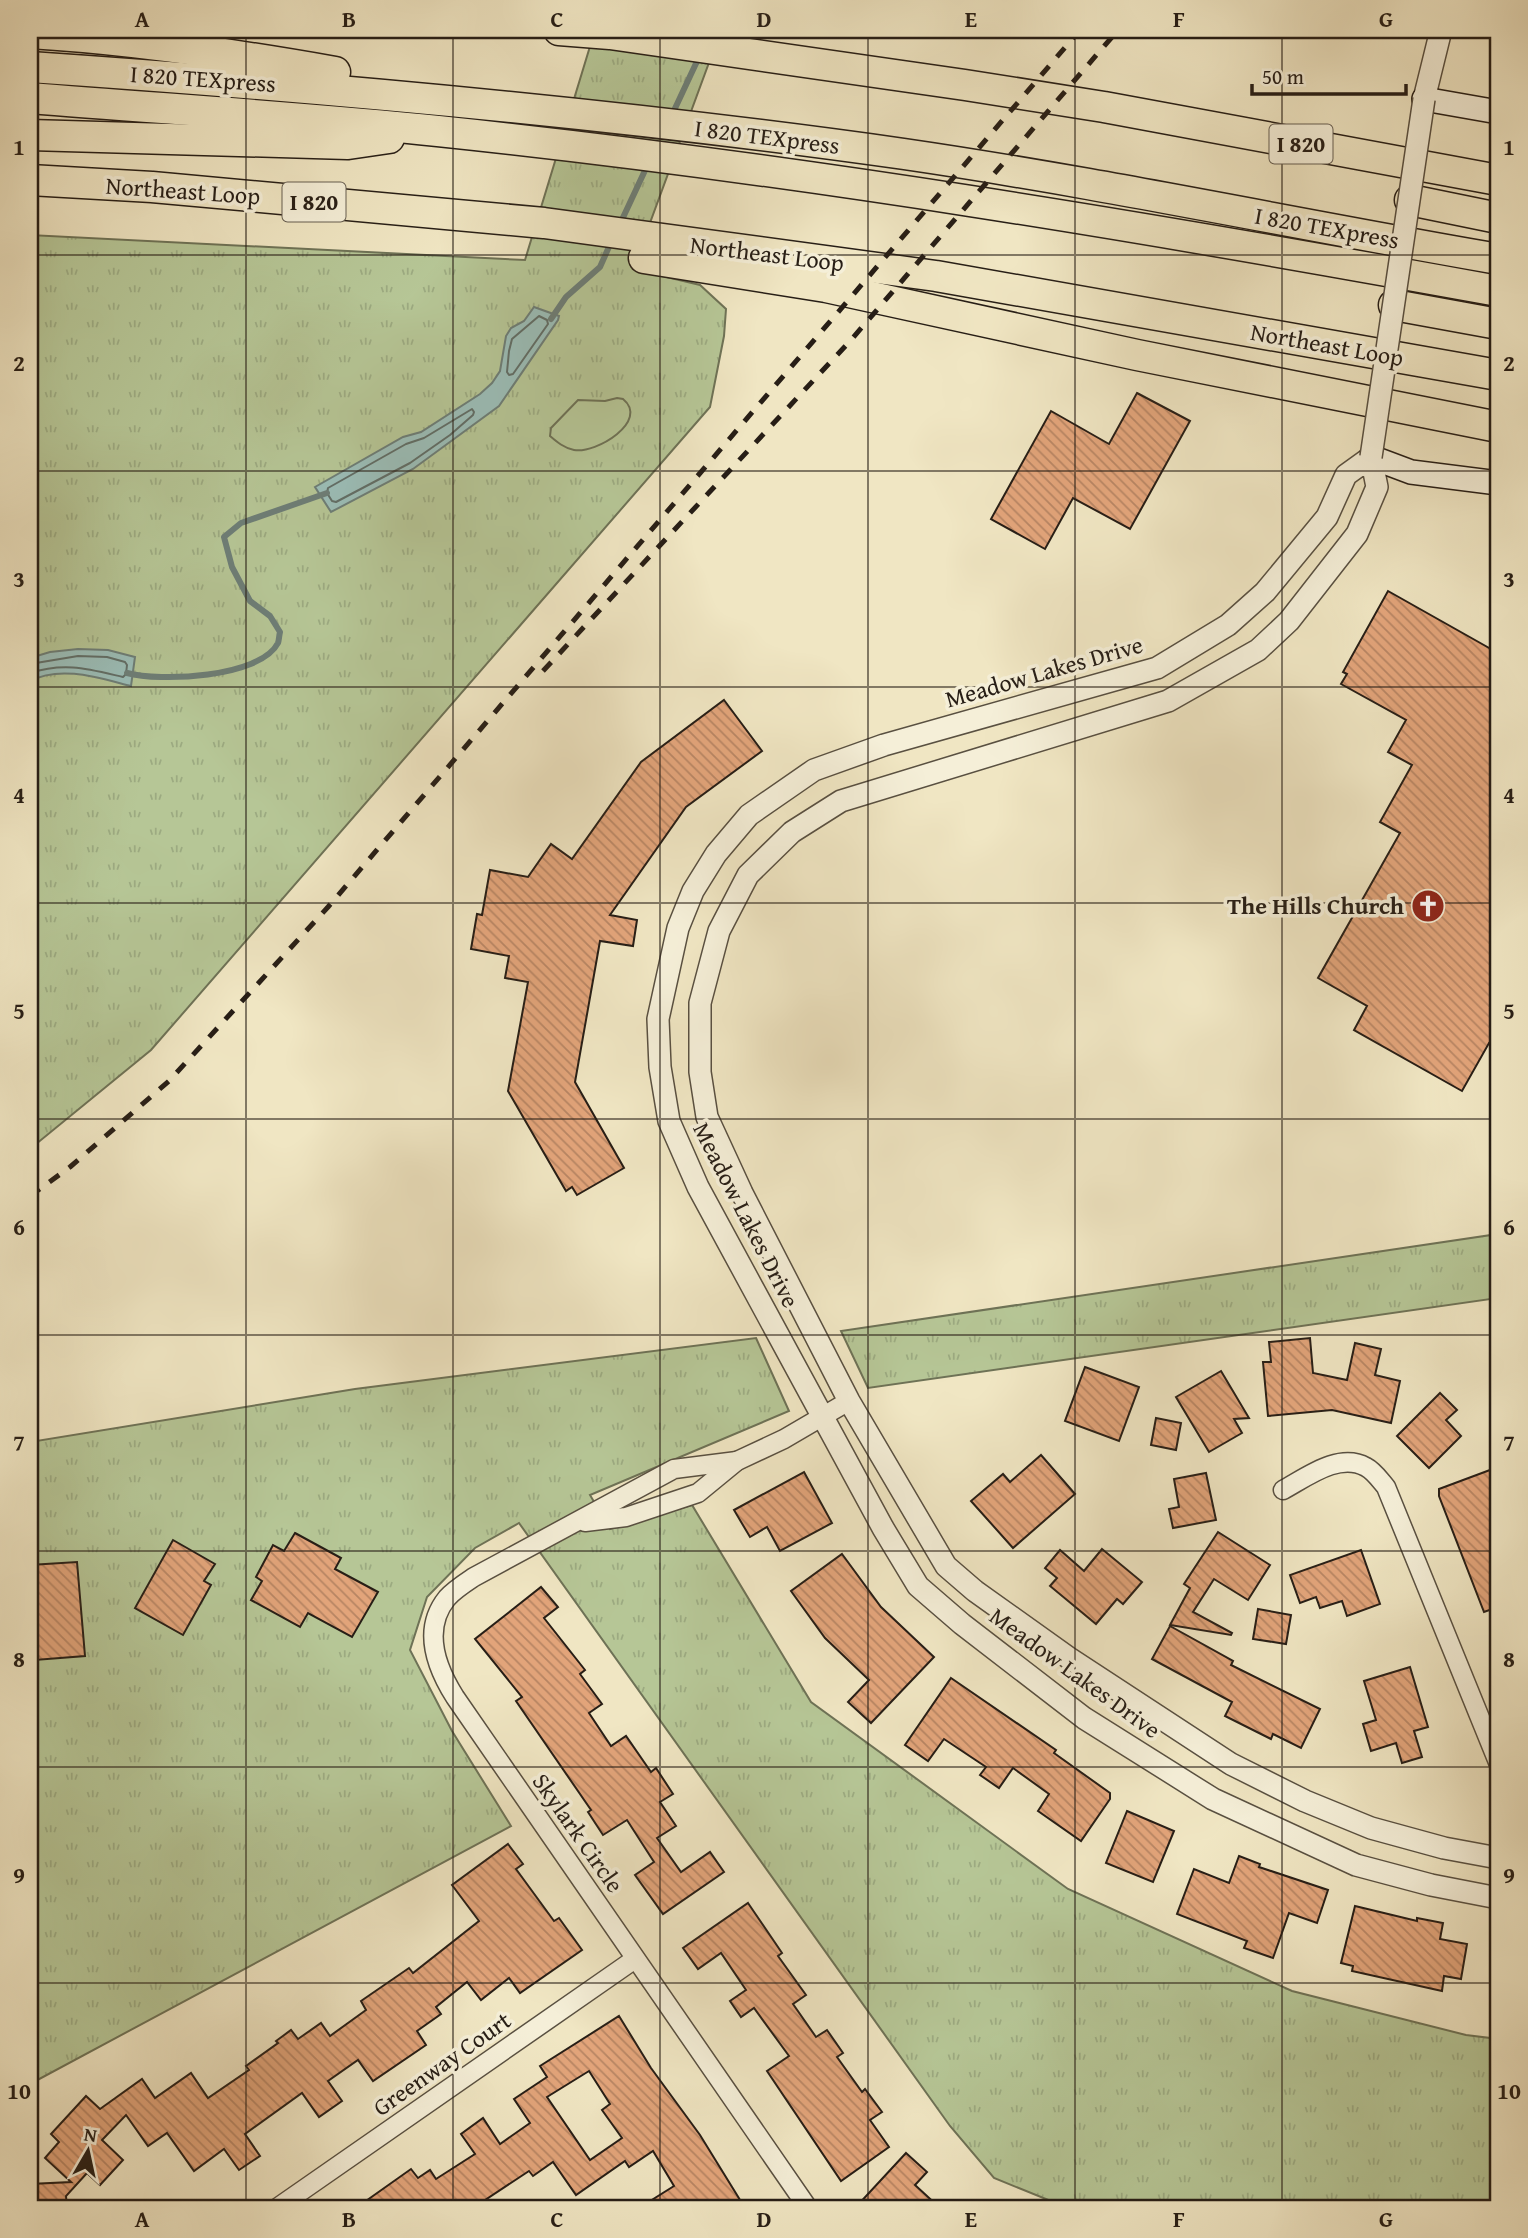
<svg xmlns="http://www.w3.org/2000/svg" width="1528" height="2238" font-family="'Gentium Book Plus',serif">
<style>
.grass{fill:url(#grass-tufts);stroke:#6e7256;stroke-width:2}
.green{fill:#b6c696;stroke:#6e7256;stroke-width:2}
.water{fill:#9bbeb8;stroke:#6d7e77;stroke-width:2}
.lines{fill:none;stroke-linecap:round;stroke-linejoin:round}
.shore{stroke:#616e67;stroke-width:2}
.stream{stroke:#6d7e77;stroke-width:6}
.building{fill:url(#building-back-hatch);stroke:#271e16;stroke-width:2;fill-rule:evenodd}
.minor-casing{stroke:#595041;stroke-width:21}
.tertiary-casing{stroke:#595041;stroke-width:24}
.secondary-casing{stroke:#271e16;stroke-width:26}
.motorway-casing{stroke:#271e16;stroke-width:33}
.minor{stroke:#f5efd8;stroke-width:18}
.tertiary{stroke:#f5efd8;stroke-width:21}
.secondary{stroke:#f5efd8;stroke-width:23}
.motorway{stroke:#f0e6c3;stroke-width:30}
.rail{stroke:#271e16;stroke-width:5;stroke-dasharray:12 12;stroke-linecap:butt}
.tertiary-bridge-casing{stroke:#595041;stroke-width:24;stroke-linecap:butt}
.tertiary-bridge{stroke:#f5efd8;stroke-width:21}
.grid{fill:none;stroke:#271e16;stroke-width:2;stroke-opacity:0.55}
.labels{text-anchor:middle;stroke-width:7;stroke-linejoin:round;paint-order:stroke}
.shield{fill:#f5efd8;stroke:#655d50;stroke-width:2}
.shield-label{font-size:23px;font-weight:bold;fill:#271e16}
.street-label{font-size:24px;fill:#271e16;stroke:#f5efd8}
.poi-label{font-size:24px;font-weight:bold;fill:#271e16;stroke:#f5efd8;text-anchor:end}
.neatline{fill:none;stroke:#271e16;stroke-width:2.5}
.grid-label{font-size:23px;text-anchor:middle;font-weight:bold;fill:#271e16}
</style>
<defs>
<pattern id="grass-tufts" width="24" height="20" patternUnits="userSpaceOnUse" patternTransform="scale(1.75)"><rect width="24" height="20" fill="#b6c696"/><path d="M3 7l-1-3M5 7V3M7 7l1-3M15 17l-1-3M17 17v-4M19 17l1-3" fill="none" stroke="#9caa81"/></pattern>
<pattern id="building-back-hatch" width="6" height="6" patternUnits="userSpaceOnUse" patternTransform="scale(1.75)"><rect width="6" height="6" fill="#e2a47a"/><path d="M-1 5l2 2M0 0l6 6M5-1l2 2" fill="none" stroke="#b78563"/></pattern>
</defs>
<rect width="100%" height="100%" fill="#f0e6c3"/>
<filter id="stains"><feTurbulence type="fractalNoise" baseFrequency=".00286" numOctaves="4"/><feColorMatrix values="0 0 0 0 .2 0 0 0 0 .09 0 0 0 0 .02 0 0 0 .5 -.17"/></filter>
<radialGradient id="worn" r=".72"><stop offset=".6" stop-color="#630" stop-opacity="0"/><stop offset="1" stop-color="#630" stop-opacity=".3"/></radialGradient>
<g class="grass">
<polygon points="595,30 721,30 633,269 700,285 726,309 724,336 710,407 151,1050 30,1149 30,235 525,260"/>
<polygon points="1498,1234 1498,1298 868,1388 841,1331"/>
<polygon points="756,1338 789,1411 590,1495 610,1529 692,1505 811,1702 1068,1889 1292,1991 1466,2035 1498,2039 1498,2208 1068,2208 994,2178 950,2126 519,1523 475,1548 427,1597 410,1650 452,1731 511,1826 30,2084 30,1442 355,1389"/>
</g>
<path class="green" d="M 617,398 L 623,399 C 650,421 596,454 574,450 C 564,448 557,442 550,436 L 551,428 L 578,400 L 605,401 Z"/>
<g class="water">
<polygon points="534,307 559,316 558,320 499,406 413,469 331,512 315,487 403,437 421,432 480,394 492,383 500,371 506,336 511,328 524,321"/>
<path d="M 78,649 L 108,650 L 135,657 L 131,686 C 99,678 61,665 30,681 L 30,658 L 50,652 Z"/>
</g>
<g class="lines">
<g class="shore">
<polygon points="539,316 547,320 548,324 513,374 509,375 507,372 509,351 512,339"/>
<polygon points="472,409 474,412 473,415 450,435 410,463 336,502 332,501 327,493 328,488 406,444 424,438"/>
<path d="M 30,664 L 78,656 L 107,657 L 125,662 L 127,665 L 126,674 L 123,677 C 88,669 65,662 30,673"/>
</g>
<g class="stream">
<polyline points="671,117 699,57"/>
<polyline points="620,224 648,164"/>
<polyline points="551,319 566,297 600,267 612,240"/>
<path d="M 127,673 C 159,682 260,678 278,643 C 279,640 279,636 280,632 L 270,616 L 250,601 L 232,567 L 224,537 L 241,523 L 327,493"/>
</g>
</g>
<g class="building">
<polygon points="1137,393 1190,421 1130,529 1073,498 1045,549 991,519 1051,411 1109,444"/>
<polygon points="1388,591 1498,653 1498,1048 1489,1043 1462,1091 1354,1030 1367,1006 1318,978 1400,833 1380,822 1412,765 1388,752 1406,720 1341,684 1347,674 1343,672"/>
<polygon points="724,700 762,751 686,807 610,915 637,920 633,946 600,941 575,1082 624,1168 577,1195 572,1187 566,1191 508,1091 528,982 505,978 509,956 471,949 477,914 482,915 490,870 528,877 551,844 572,859 641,762"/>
<polygon points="1310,1338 1313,1373 1347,1380 1355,1343 1381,1349 1375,1375 1400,1381 1391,1423 1332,1410 1268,1416 1263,1362 1271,1362 1269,1342"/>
<polygon points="1085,1367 1139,1387 1119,1441 1065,1421"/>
<polygon points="1221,1371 1249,1418 1234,1419 1242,1433 1209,1452 1176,1397"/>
<polygon points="1440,1393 1457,1410 1446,1420 1461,1436 1429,1468 1397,1436"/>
<polygon points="1156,1418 1181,1423 1176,1450 1151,1445"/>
<polygon points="1041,1455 1075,1494 1013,1548 971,1501 1003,1474 1010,1482"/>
<polygon points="1498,1467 1498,1607 1484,1612 1439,1496 1439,1489"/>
<polygon points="804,1472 832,1523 780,1551 767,1527 750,1537 734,1510"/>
<polygon points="1206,1473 1216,1520 1173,1528 1169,1509 1179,1507 1174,1479"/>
<polygon points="1218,1532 1270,1565 1248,1600 1214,1579 1193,1612 1232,1633 1231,1635 1170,1625 1190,1588 1184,1584"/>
<polygon points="295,1533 341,1558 335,1569 378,1592 352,1637 308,1613 300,1627 251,1600 262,1581 256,1577 273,1545 284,1551"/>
<polygon points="173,1540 215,1564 204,1581 211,1585 183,1635 135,1608"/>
<polygon points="1102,1549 1142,1582 1123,1604 1117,1599 1096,1624 1050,1586 1057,1578 1045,1568 1060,1550 1084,1571"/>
<polygon points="1361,1550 1380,1604 1347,1616 1342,1601 1320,1608 1316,1597 1300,1603 1290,1575"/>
<polygon points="842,1554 881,1607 934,1657 871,1723 848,1702 869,1680 825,1638 791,1591"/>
<polygon points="77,1562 85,1656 35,1660 34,1655 30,1655 30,1565"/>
<polygon points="541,1587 558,1607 544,1618 585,1670 580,1674 602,1704 589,1713 611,1746 626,1736 651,1772 656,1768 673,1794 660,1802 676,1826 657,1838 681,1872 710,1852 724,1872 663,1914 635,1875 654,1862 627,1820 603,1835 588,1812 591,1810 516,1701 522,1697 475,1639"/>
<polygon points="1258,1609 1291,1615 1286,1644 1253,1639"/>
<polygon points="1170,1626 1233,1661 1231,1665 1320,1709 1301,1748 1273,1734 1271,1739 1225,1716 1232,1702 1152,1659"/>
<polygon points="1410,1667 1428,1727 1414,1731 1422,1757 1402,1763 1396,1743 1371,1751 1363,1724 1376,1720 1364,1681"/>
<polygon points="951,1678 1056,1750 1054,1753 1110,1793 1110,1799 1081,1841 1038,1811 1049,1794 1013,1768 999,1788 980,1775 986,1767 944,1739 928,1761 905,1745"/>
<polygon points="1127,1811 1174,1831 1153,1882 1106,1863"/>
<polygon points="508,1844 523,1864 516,1869 554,1921 559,1918 582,1950 520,1993 509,1978 481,2000 467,1982 436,2007 441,2014 417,2031 426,2045 373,2081 358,2060 328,2081 342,2101 319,2117 302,2093 245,2134 260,2156 239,2170 224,2149 194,2171 167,2133 148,2146 126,2115 102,2140 123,2160 100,2185 87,2173 66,2196 67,2208 30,2208 30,2184 71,2182 45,2158 59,2142 51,2134 86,2096 100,2109 142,2079 155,2098 191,2073 208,2098 249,2070 246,2066 278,2043 276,2041 291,2030 298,2039 321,2023 330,2036 366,2010 361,2001 409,1968 413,1973 479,1921 452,1885"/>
<polygon points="1239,1856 1260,1864 1259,1867 1328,1890 1317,1923 1289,1913 1273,1958 1244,1948 1247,1941 1177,1914 1194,1869 1229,1883"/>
<polygon points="748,1903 782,1953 778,1956 806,1995 793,2004 816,2037 827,2030 843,2053 837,2057 862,2092 865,2089 882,2112 870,2120 889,2147 841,2181 767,2071 789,2056 754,2008 741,2017 730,2001 746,1990 721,1953 698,1969 683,1948"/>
<polygon points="1355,1906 1417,1921 1417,1918 1443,1923 1440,1939 1467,1944 1461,1979 1444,1976 1442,1991 1352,1971 1353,1966 1341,1963"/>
<path d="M 619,2016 L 651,2068 L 700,2135 L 745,2208 L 639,2208 L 674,2186 L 653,2151 L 629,2167 L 625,2161 L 576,2195 L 553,2162 L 533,2176 L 529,2171 L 473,2208 L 356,2208 L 411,2169 L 418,2178 L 430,2170 L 436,2179 L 475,2154 L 461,2134 L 483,2118 L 500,2144 L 530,2123 L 514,2099 L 547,2077 L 540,2066 ZM 589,2071 L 610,2104 L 602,2110 L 622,2138 L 590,2160 L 547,2097 Z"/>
<polygon points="906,2153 927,2172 915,2185 940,2208 855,2208"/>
</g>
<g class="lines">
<defs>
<g id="minor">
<path d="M 737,1461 L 674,1469 L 474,1577 C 465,1583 454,1590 447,1598 C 422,1629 436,1667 455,1697 L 808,2208"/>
<path d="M 1283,1490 C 1307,1477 1339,1452 1366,1467 C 1374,1471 1380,1480 1386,1487 L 1498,1762"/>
<polyline points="585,1522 626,1517 698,1493 737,1461 784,1439 849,1401"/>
<polyline points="277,2208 635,1959"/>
</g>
<g id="tertiary">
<polyline points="1424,99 1441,30"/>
<polyline points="1498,1858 1444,1848 1371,1828 1305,1801 1231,1764 1069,1658 975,1591 946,1566 849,1401 742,1193 707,1117 700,1072 700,1003 719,931 748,875 792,832 841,801 1168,701 1258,650 1289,621 1357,534 1377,487 1371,457 1346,475 1327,517 1265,592 1228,625 1157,668 884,745 814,770 749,815 716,854 693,891 678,928 658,1019 660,1067 669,1121 698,1187 883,1528 918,1586 962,1624 1084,1718 1213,1799 1356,1865 1431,1885 1498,1898"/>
</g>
<g id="secondary">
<polyline points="1424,99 1498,112"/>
<polyline points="1371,457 1411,472 1498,483"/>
</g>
<g id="motorway">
<polyline points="559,30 610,34 965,85 1104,107 1498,180"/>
<path d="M 30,33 C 132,39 233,54 335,72"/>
<path d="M 30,67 C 322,87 614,113 904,154 C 1103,183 1300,225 1498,259"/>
<path d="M 30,98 C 166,109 302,117 438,131 C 793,168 1147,227 1498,291"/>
<polyline points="30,135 348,144 389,138"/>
<polyline points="30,180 152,187 544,223 936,276 1498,375"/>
<polyline points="1410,200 1498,218"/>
<polyline points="644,258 826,287 1137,355 1498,427"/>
<polyline points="1394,305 1498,324"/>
</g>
</defs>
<use href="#minor" class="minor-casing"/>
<use href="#tertiary" class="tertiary-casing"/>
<use href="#secondary" class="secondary-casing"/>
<use href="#motorway" class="motorway-casing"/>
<use href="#minor" class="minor"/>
<use href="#tertiary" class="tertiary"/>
<use href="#secondary" class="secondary"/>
<use href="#motorway" class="motorway"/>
<g class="rail">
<polyline points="543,671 851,340 1118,30"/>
<polyline points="30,1196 70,1167 169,1081 328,907 1080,30"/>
</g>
<defs>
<polyline id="tertiary-bridge" points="1371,457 1424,99"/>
</defs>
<use href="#tertiary-bridge" class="tertiary-bridge-casing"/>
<use href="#tertiary-bridge" class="tertiary-bridge"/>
</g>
<path class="grid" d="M 246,30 L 246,2208M 453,30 L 453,2208M 660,30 L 660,2208M 868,30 L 868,2208M 1075,30 L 1075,2208M 1282,30 L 1282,2208M 30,255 L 1498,255M 30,471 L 1498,471M 30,687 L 1498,687M 30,903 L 1498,903M 30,1119 L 1498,1119M 30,1335 L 1498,1335M 30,1551 L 1498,1551M 30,1767 L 1498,1767M 30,1983 L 1498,1983"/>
<defs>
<symbol id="church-disc" viewBox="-11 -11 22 22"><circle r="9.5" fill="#8f2418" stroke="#f5efd8"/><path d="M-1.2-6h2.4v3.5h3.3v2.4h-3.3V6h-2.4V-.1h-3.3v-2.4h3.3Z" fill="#fff"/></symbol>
</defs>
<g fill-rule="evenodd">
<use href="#church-disc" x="1409" y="887" width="38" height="38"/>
</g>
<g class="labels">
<g class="shield">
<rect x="1269.5" y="124.5" width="63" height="39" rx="5"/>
<rect x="282.5" y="182.5" width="63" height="39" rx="5"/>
</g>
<g class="shield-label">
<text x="1301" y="152">I 820</text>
<text x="314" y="210">I 820</text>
</g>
<g class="street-label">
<text transform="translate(203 79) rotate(4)" y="8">I 820 TEXpress</text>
<text transform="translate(767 137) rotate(7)" y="8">I 820 TEXpress</text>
<text transform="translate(183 191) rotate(4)" y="8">Northeast Loop</text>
<text transform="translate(1327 228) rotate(10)" y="8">I 820 TEXpress</text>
<text transform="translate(767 254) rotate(7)" y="8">Northeast Loop</text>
<text transform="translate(1327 345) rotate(10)" y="8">Northeast Loop</text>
<text transform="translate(1044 672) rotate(-16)" y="8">Meadow Lakes Drive</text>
<text transform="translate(746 1215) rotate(63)" y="8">Meadow Lakes Drive</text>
<text transform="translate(1075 1673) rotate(36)" y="8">Meadow Lakes Drive</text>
<text transform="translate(578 1833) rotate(55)" y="8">Skylark Circle</text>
<text transform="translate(442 2064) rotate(-35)" y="8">Greenway Court</text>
</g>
<g class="poi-label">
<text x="1404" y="914">The Hills Church</text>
</g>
</g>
<rect width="1528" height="2238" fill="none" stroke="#f0e6c3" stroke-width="77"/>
<g transform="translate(88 2151) rotate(9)" stroke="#f5efd8" stroke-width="5" paint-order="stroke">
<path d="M0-5L12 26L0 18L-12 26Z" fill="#271e16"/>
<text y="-10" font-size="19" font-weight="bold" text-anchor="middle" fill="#271e16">N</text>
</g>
<path d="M1252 84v10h154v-10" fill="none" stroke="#271e16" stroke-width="3.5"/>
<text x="1262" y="84" font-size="21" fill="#271e16" stroke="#f5efd8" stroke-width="5" paint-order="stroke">50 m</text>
<rect x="38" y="38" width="1452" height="2162" class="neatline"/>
<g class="grid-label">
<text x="142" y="27">A</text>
<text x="349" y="27">B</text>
<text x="557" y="27">C</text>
<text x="764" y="27">D</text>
<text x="971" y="27">E</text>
<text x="1179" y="27">F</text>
<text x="1386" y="27">G</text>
<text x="19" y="155">1</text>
<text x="1509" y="155">1</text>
<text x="19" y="371">2</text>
<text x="1509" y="371">2</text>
<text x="19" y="587">3</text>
<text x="1509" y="587">3</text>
<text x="19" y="803">4</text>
<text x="1509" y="803">4</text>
<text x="19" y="1019">5</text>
<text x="1509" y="1019">5</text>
<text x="19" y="1235">6</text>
<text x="1509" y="1235">6</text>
<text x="19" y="1451">7</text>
<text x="1509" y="1451">7</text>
<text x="19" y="1667">8</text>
<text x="1509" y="1667">8</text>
<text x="19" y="1883">9</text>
<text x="1509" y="1883">9</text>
<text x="19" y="2099">10</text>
<text x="1509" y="2099">10</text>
<text x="142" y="2227">A</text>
<text x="349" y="2227">B</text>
<text x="557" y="2227">C</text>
<text x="764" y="2227">D</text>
<text x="971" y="2227">E</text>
<text x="1179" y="2227">F</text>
<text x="1386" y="2227">G</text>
</g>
<rect width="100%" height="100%" filter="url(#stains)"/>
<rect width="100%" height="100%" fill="url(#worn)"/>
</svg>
